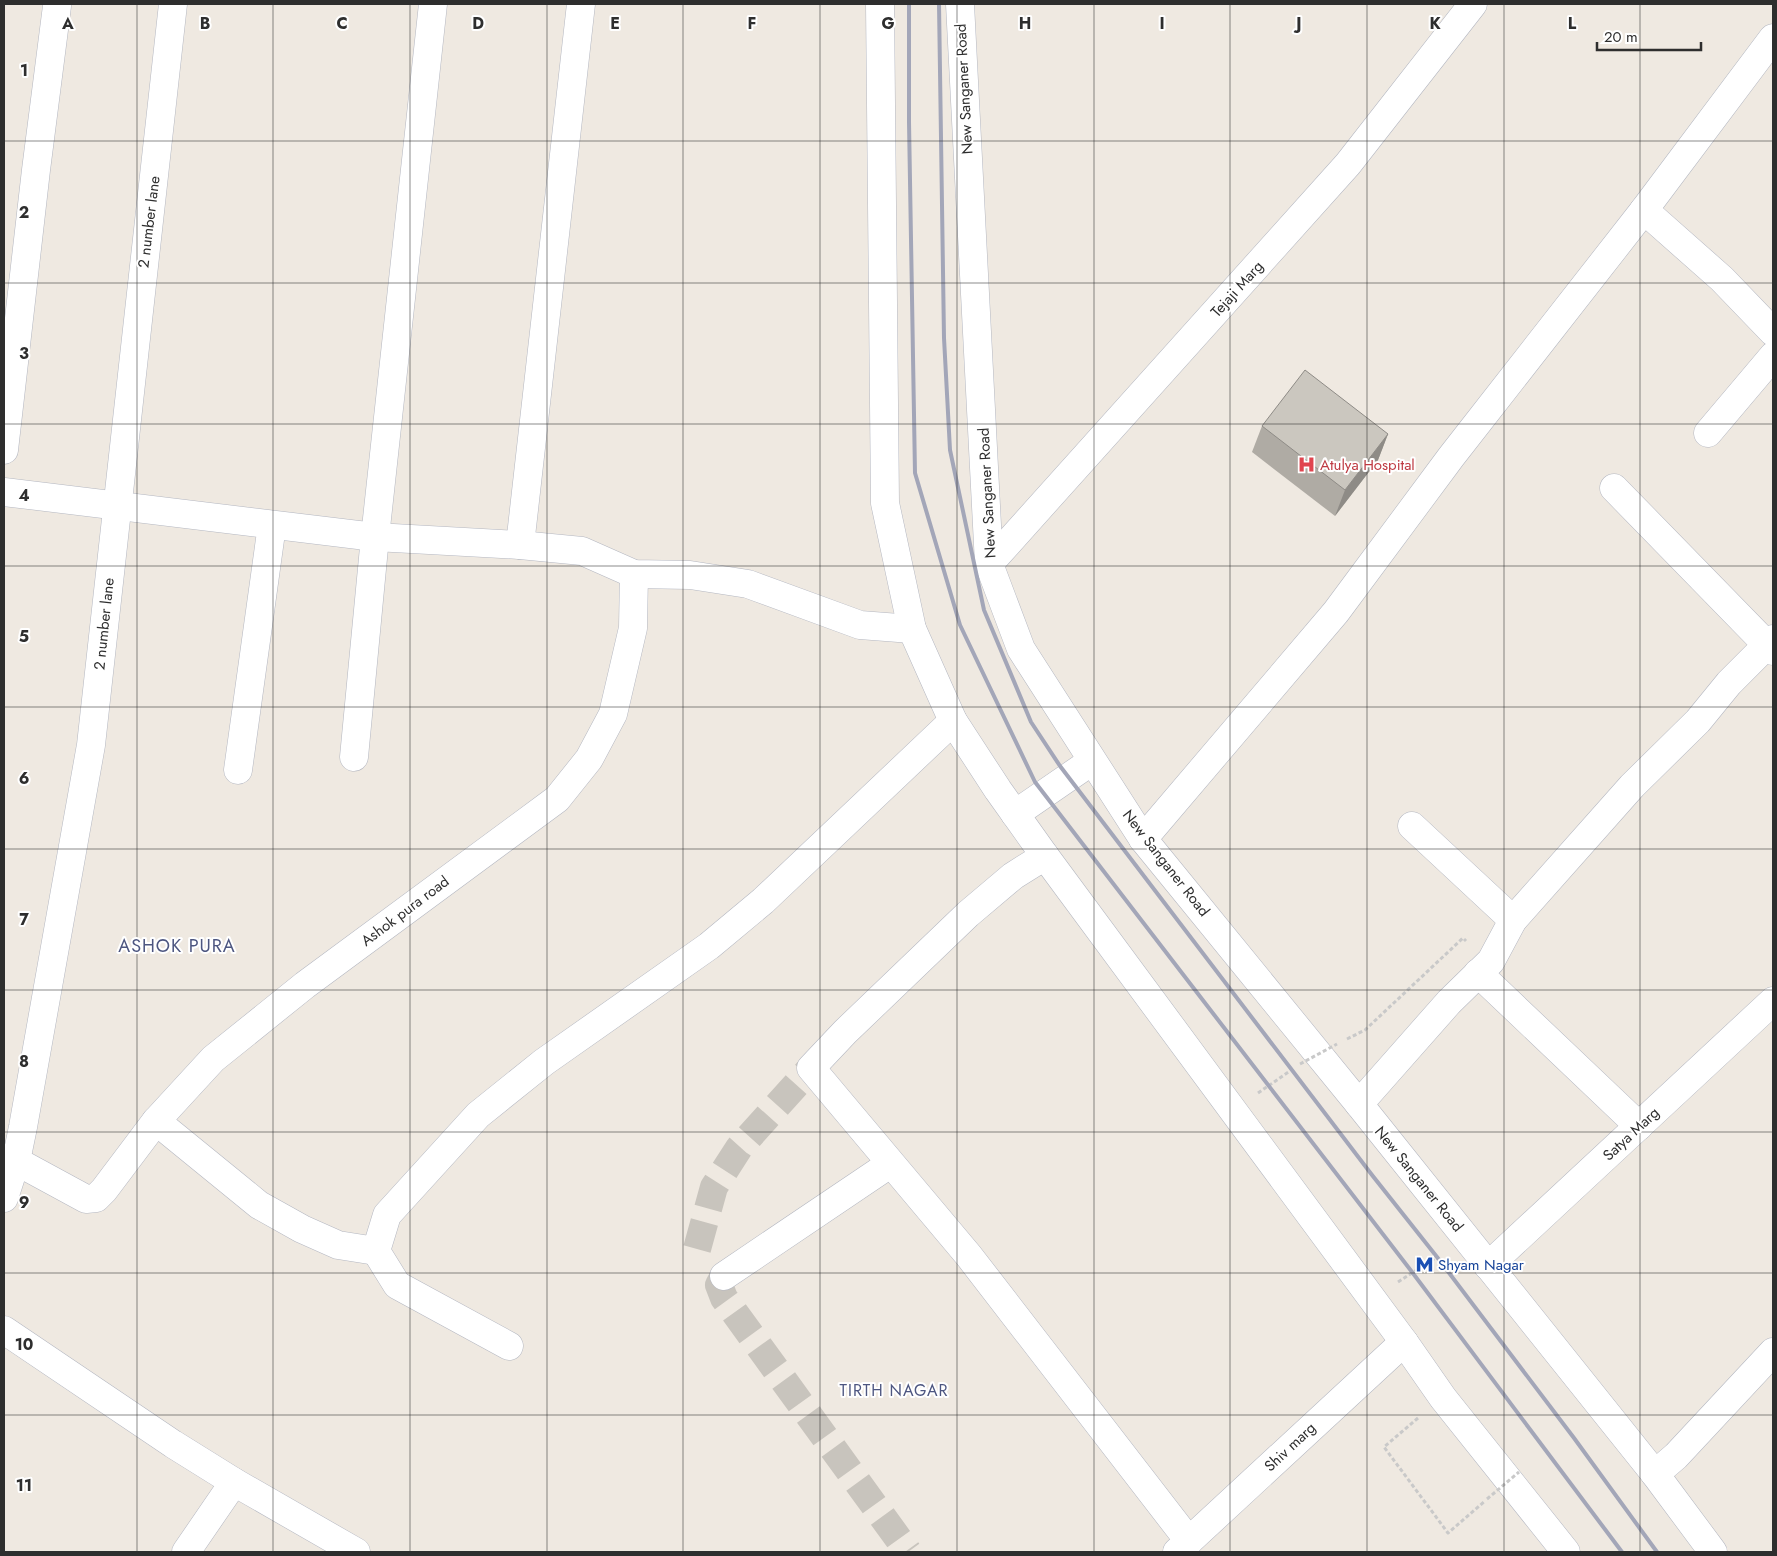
<svg xmlns="http://www.w3.org/2000/svg" width="1777" height="1556" font-family="Jost,sans-serif">
<style>
.lines{fill:none;stroke-linecap:round;stroke-linejoin:round}
.street-tunnel{stroke:#c8c4bd;stroke-width:28;stroke-dasharray:28 14;stroke-linecap:butt}
.street-casing{stroke:#b4b7c1;stroke-width:29}
.secondary-casing{stroke:#b4b7c1;stroke-width:29}
.path{stroke:#c9c9c9;stroke-width:3;stroke-dasharray:4 2.5;stroke-linecap:butt}
.street{stroke:#fff;stroke-width:28}
.secondary{stroke:#fff;stroke-width:28}
.rail{stroke:#a3a6b8;stroke-width:4}
.path-bridge{stroke:#c9c9c9;stroke-width:3;stroke-dasharray:4 2.5;stroke-linecap:butt}
.wall{fill:#afaba4}
.shaded-wall{fill:#8e8b86}
.building{fill:#cbc7bf;stroke:#8e8b86}
.grid{fill:none;stroke:#2e2e2e;stroke-width:1;stroke-opacity:0.55}
.labels{text-anchor:middle;stroke-width:4;stroke-linejoin:round;paint-order:stroke}
.street-label{font-size:15px;fill:#2e2e2e;stroke:#fff}
.health-label{font-size:15px;fill:#be3a42;stroke:#fff;text-anchor:start}
.transit-label{font-size:15px;fill:#164399;stroke:#fff;text-anchor:start}
.neighbourhood-label{font-size:16px;letter-spacing:1px;fill:#4d5680;stroke:#fff}
.quarter-label{font-size:18px;letter-spacing:1px;fill:#4d5680;stroke:#fff}
.grid-label{font-size:16px;text-anchor:middle;font-weight:bold;fill:#2e2e2e;stroke:#fff;stroke-width:4;stroke-linejoin:round;paint-order:stroke}
</style>
<rect width="100%" height="100%" fill="#efe9e1"/>
<g class="lines">
<g class="street-tunnel">
<polyline points="697,1249 714,1187 739,1148 811,1068"/>
<polyline points="724,1276 719,1285 724,1298 908,1552"/>
</g>
<defs>
<g id="street">
<polyline points="1644,210 1722,279 1773,332"/>
<polyline points="1708,433 1773,356"/>
<polyline points="4,450 36,170 57,6"/>
<polyline points="1614,488 1773,651"/>
<polyline points="4,492 375,537 520,545 582,551 634,574 690,575 748,584 860,625 912,629"/>
<polyline points="520,545 581,4"/>
<polyline points="989,564 1348,164 1473,4"/>
<polyline points="354,757 375,537 433,4"/>
<polyline points="238,770 272,525"/>
<polyline points="1412,826 1513,920"/>
<polyline points="1143,839 1336,612 1451,457 1644,210 1773,38"/>
<polyline points="1045,856 1013,876 968,914 845,1032 811,1068 969,1256 1189,1541"/>
<polyline points="1478,973 1639,1126"/>
<polyline points="1359,1104 1449,1002 1491,961 1513,920 1632,786 1698,721 1729,683 1773,639"/>
<polyline points="156,1121 259,1205 302,1229 338,1245 376,1251"/>
<polyline points="4,1158 16,1161 86,1199 96,1198 104,1190 156,1121 213,1059 305,985 557,799 589,759 613,714 633,628 634,574"/>
<polyline points="4,1198 16,1161 23,1127 91,745 173,4"/>
<polyline points="1488,1266 1773,1001"/>
<polyline points="724,1276 890,1164"/>
<polyline points="4,1330 173,1444 234,1482 356,1552"/>
<polyline points="509,1346 397,1285 376,1251 387,1215 478,1115 544,1062 709,946 763,901 953,721"/>
<polyline points="1655,1474 1676,1456 1773,1352"/>
<polyline points="186,1552 234,1482"/>
<polyline points="1177,1552 1404,1342"/>
</g>
<g id="secondary">
<polyline points="880,4 885,503 912,629 953,721 998,790 1045,856 1404,1342 1443,1398 1566,1552"/>
<polyline points="960,4 989,564 1021,649 1143,839 1359,1104 1655,1474 1713,1552"/>
<polyline points="1015,814 1092,761"/>
</g>
</defs>
<use href="#street" class="street-casing"/>
<use href="#secondary" class="secondary-casing"/>
<g class="path">
<polyline points="1347,1039 1365,1030 1463,938 1466,941"/>
<polyline points="1258,1093 1290,1071"/>
<polyline points="1398,1282 1437,1257"/>
<polyline points="1418,1418 1384,1447 1448,1533 1485,1501"/>
</g>
<use href="#street" class="street"/>
<use href="#secondary" class="secondary"/>
<g class="rail">
<polyline points="909,4 909,122 915,473 960,625 1035,782 1412,1272 1622,1552"/>
<polyline points="939,4 944,338 950,450 984,610 1031,722 1060,766 1372,1175 1437,1257 1574,1438 1657,1552"/>
</g>
<g class="path-bridge">
<polyline points="1300,1064 1337,1044"/>
<polyline points="1487,1499 1519,1472"/>
</g>
</g>
<polygon class="wall" points="1262,426 1388,434 1378,460 1335,516 1252,452"/>
<polygon class="shaded-wall" points="1388,434 1378,460 1335,516 1345,490"/>
<polygon class="building" points="1305,370 1388,434 1345,490 1262,426"/>
<path class="grid" d="M 137,4 L 137,1552M 273,4 L 273,1552M 410,4 L 410,1552M 547,4 L 547,1552M 683,4 L 683,1552M 820,4 L 820,1552M 957,4 L 957,1552M 1094,4 L 1094,1552M 1230,4 L 1230,1552M 1367,4 L 1367,1552M 1504,4 L 1504,1552M 1640,4 L 1640,1552M 4,141 L 1773,141M 4,283 L 1773,283M 4,424 L 1773,424M 4,566 L 1773,566M 4,707 L 1773,707M 4,849 L 1773,849M 4,990 L 1773,990M 4,1132 L 1773,1132M 4,1273 L 1773,1273M 4,1415 L 1773,1415"/>
<defs>
<symbol id="hospital-bare" viewBox="-9 -9 18 18"><path d="M-5-5h3v3.5h4V-5h3V5h-3V1.5h-4V5h-3Z" fill="#e0444e" stroke="#fff" stroke-width="2.5" paint-order="stroke"/></symbol>
<symbol id="metro-bare" viewBox="-9 -9 18 18"><path d="M-5.5 5V-5H-3L0 0L3-5H5.5V5H3V-.5L0 4L-3-.5V5Z" fill="#1a4fb4" stroke="#fff" stroke-width="2.5" paint-order="stroke"/></symbol>
</defs>
<g fill-rule="evenodd">
<use href="#hospital-bare" x="1294" y="452" width="25" height="25"/>
<use href="#metro-bare" x="1412" y="1252" width="25" height="25"/>
</g>
<g class="labels">
<g class="street-label">
<text transform="translate(964 89) rotate(-93)" y="5">New Sanganer Road</text>
<text transform="translate(149 222) rotate(-83)" y="5">2 number lane</text>
<text transform="translate(1237 289) rotate(-48)" y="5">Tejaji Marg</text>
<text transform="translate(987 493) rotate(-93)" y="5">New Sanganer Road</text>
<text transform="translate(104 624) rotate(-84)" y="5">2 number lane</text>
<text transform="translate(1166 863) rotate(52)" y="5">New Sanganer Road</text>
<text transform="translate(405 911) rotate(-37)" y="5">Ashok pura road</text>
<text transform="translate(1631 1134) rotate(-43)" y="5">Satya Marg</text>
<text transform="translate(1419 1179) rotate(51)" y="5">New Sanganer Road</text>
<text transform="translate(1290 1447) rotate(-43)" y="5">Shiv marg</text>
</g>
<g class="health-label">
<text x="1320" y="470">Atulya Hospital</text>
</g>
<g class="transit-label">
<text x="1438" y="1270">Shyam Nagar</text>
</g>
<g class="neighbourhood-label">
<text x="894" y="1396">TIRTH NAGAR</text>
</g>
<g class="quarter-label">
<text x="177" y="952">ASHOK PURA</text>
</g>
</g>
<g class="grid-label">
<text x="68" y="29">A</text>
<text x="205" y="29">B</text>
<text x="342" y="29">C</text>
<text x="478" y="29">D</text>
<text x="615" y="29">E</text>
<text x="752" y="29">F</text>
<text x="888" y="29">G</text>
<text x="1025" y="29">H</text>
<text x="1162" y="29">I</text>
<text x="1299" y="29">J</text>
<text x="1435" y="29">K</text>
<text x="1572" y="29">L</text>
<text x="24" y="76">1</text>
<text x="24" y="218">2</text>
<text x="24" y="359">3</text>
<text x="24" y="501">4</text>
<text x="24" y="642">5</text>
<text x="24" y="784">6</text>
<text x="24" y="925">7</text>
<text x="24" y="1067">8</text>
<text x="24" y="1208">9</text>
<text x="24" y="1350">10</text>
<text x="24" y="1491">11</text>
</g>
<rect width="1777" height="1556" fill="none" stroke="#2e2e2e" stroke-width="10"/>
<path d="M1597 42v8h104v-8" fill="none" stroke="#2e2e2e" stroke-width="2.5"/>
<text x="1604" y="42" font-size="15" fill="#2e2e2e" stroke="#ffffff" stroke-width="4" paint-order="stroke">20 m</text>
</svg>
